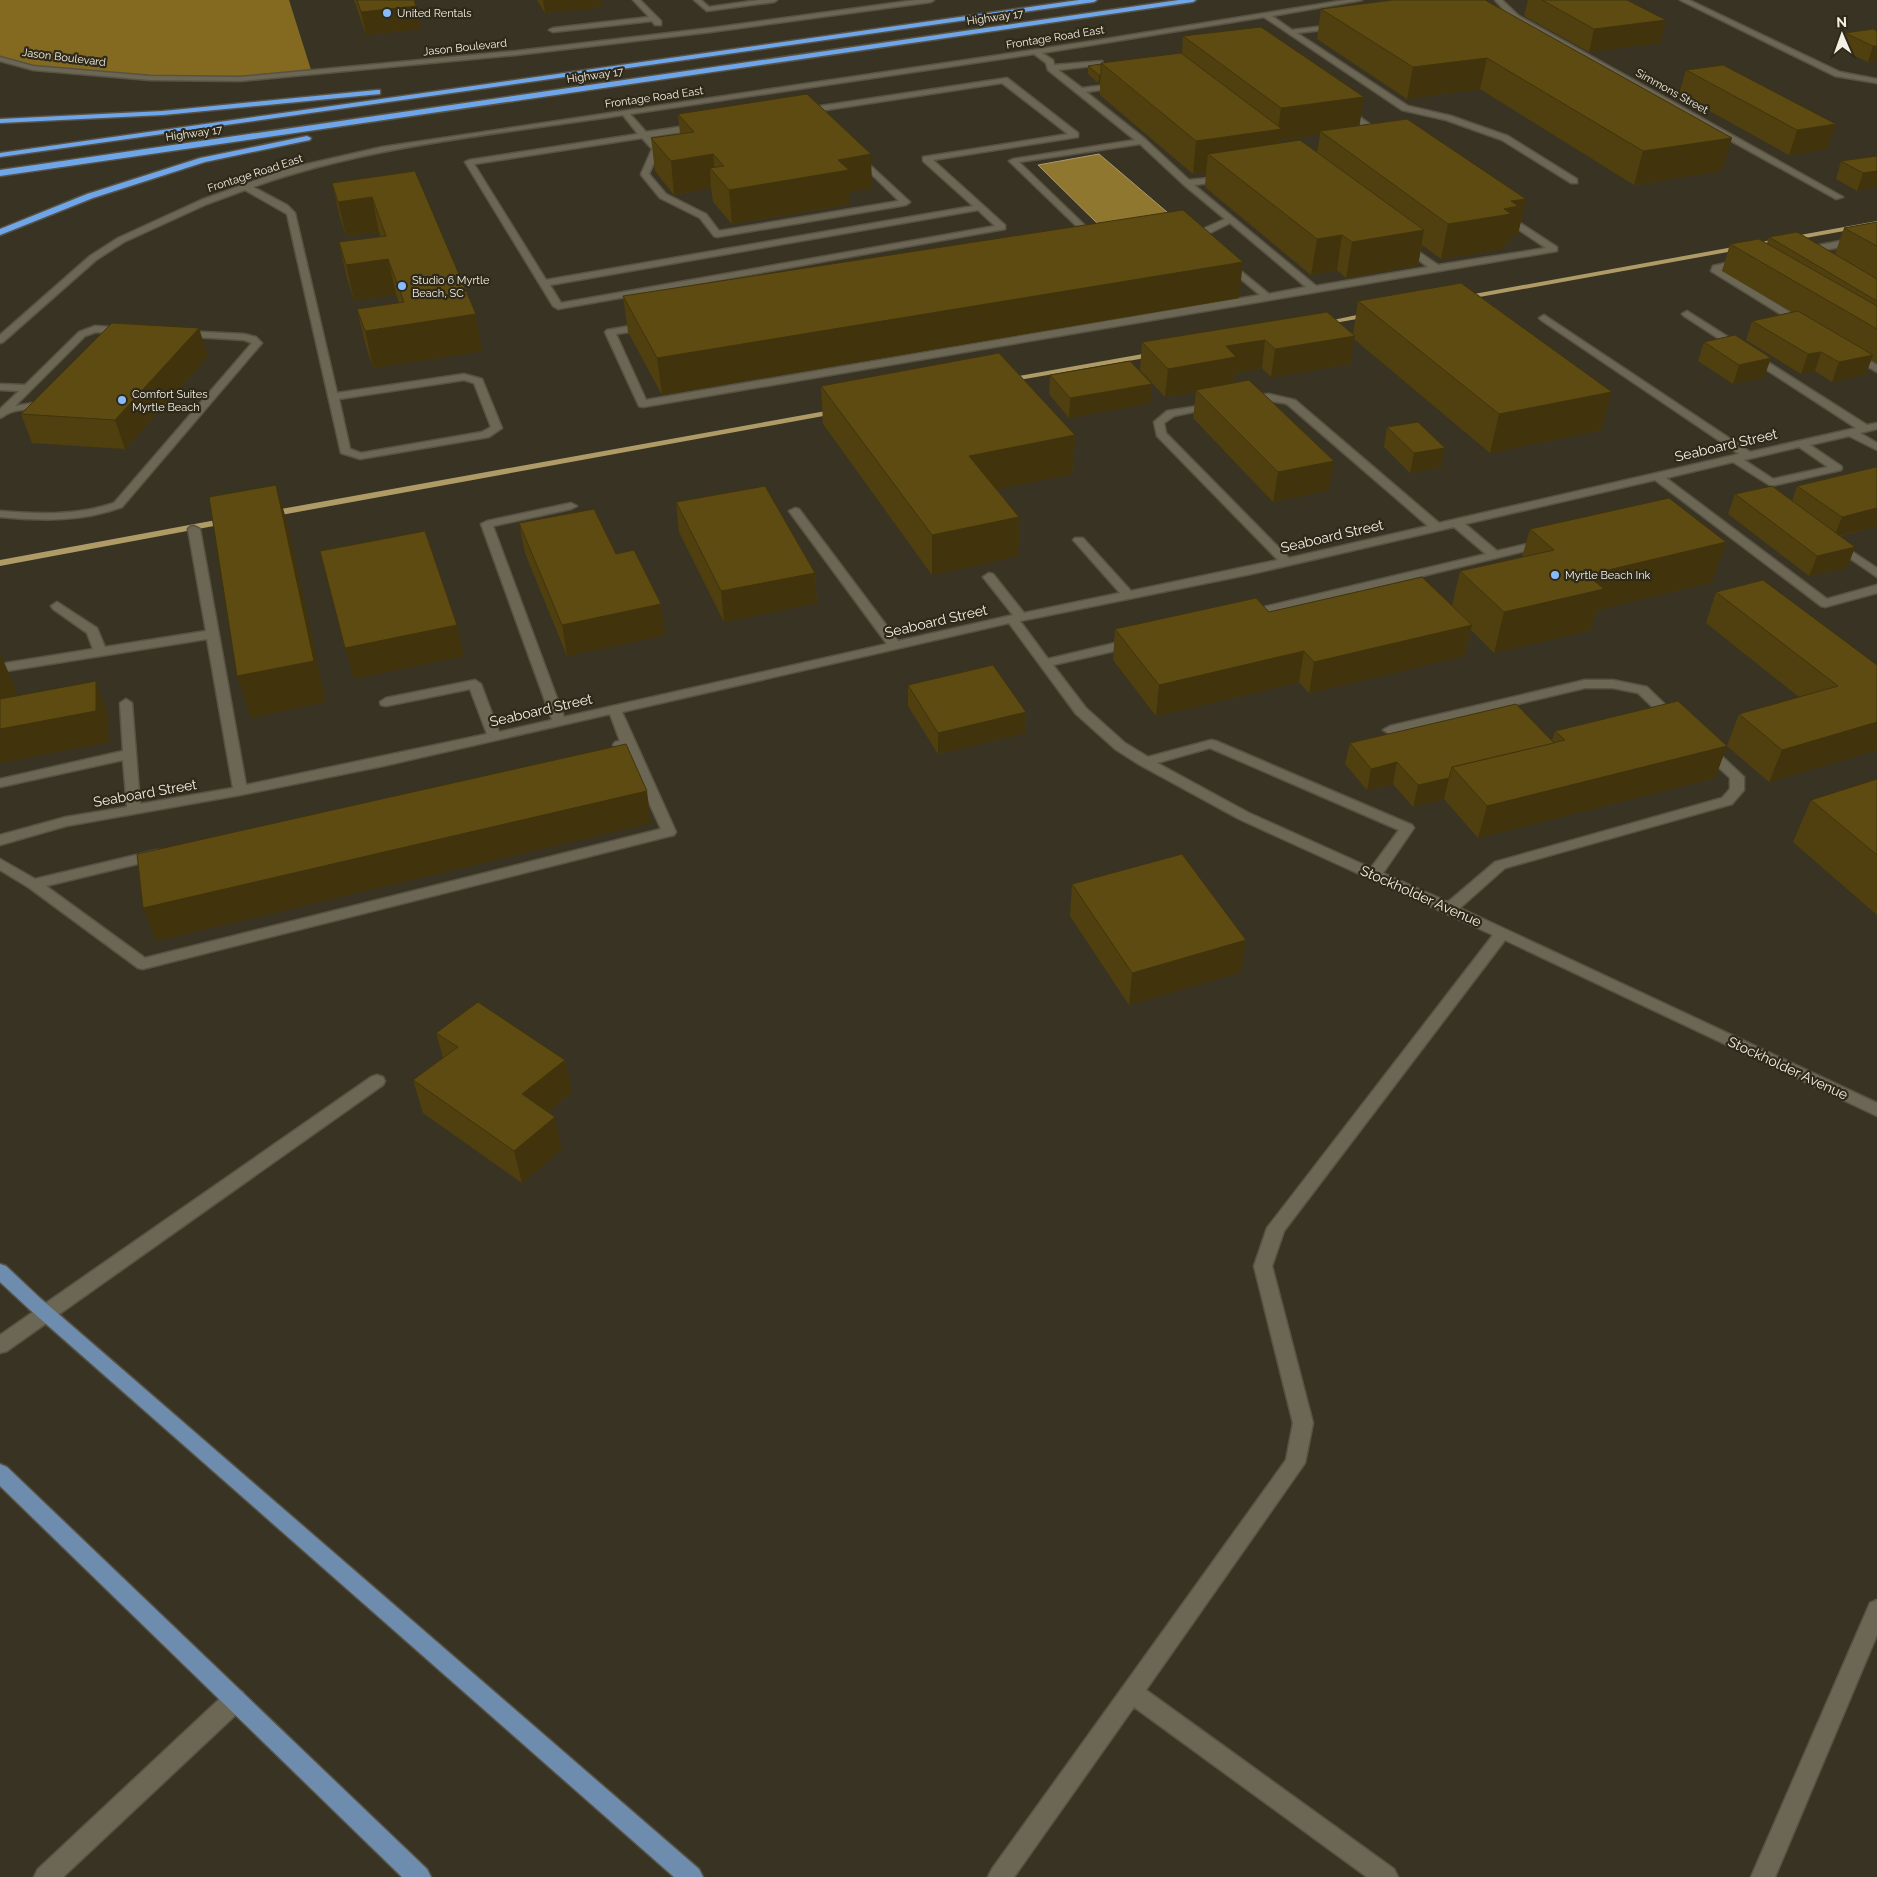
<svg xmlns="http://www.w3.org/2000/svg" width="1877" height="1877" font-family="Raleway,sans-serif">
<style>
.forest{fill:#836a20}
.water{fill:#90772f;stroke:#ae9b66}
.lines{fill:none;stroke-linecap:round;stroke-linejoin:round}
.stream{fill:#ae9b66;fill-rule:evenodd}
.minor-casing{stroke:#575244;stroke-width:3}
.major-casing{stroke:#575244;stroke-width:3}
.highway-casing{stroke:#575244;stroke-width:3}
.minor{fill:#6c6654;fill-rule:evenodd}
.major{fill:#6e8cad;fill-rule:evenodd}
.highway{fill:#6fa5e9;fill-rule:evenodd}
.wall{fill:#50400f;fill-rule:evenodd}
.shaded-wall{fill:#41340d}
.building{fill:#5d4b12;stroke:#41340d}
.poi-dot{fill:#88bbfc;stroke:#2f2919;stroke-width:2}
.labels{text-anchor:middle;stroke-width:4.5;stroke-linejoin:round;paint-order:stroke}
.far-poi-label{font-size:11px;fill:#f3f0e5;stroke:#2f2919;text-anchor:start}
.far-street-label{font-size:11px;fill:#f3f0e5;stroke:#2f2919}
.street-label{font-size:14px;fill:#f3f0e5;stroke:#2f2919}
</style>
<rect width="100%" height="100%" fill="#393323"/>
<path class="forest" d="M 0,0 L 289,0 L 312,73 C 239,79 172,79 98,73 C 63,70 34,68 0,59 Z"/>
<polygon class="water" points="1099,154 1174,218 1103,229 1038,165"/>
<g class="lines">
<g class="stream">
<polygon points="1877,221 1877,225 1463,300 1459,298 1463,296"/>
<polygon points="1371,312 1374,312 1374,316 1323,325 1319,323"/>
<polygon points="1154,352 1157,352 1157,356 1008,382 1004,380 1008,378"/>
<polygon points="837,409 840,409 840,413 270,517 266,514 270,511"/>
<polygon points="227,518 230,519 230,523 0,566 0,560"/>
</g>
<defs>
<g id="minor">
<polygon points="633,0 640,0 661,21 661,25 655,25 652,21 553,32 549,30 553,28 649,17"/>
<polygon points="694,0 701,0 709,7 759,0 777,0 774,2 707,11"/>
<polygon points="916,0 934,0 931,2 711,32 516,55 240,81 150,80 33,70 0,61 0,57 33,66 150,76 240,77 516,51 711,28"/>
<path d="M 1346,0 L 1362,0 L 1272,16 L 1292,30 L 1342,24 L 1342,28 L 1339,28 L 1297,33 L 1408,106 L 1451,116 L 1508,136 L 1577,179 L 1577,183 L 1571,183 L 1502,140 L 1446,120 L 1402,110 L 1264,17 L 1042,53 L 1053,60 L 1054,65 L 1102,61 L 1103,63 L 1099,65 L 1058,70 L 1082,88 L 1123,83 L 1123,87 L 1120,87 L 1086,92 L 1145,139 L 1189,180 L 1229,176 L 1229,180 L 1226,181 L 1194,185 L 1316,286 L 1428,267 L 1400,246 L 1398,244 L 1403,241 L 1438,265 L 1546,248 L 1500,217 L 1500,213 L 1503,212 L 1557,247 L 1557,251 L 643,407 L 639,406 L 605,332 L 607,330 L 647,323 L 652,326 L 647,329 L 616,334 L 646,400 L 1260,295 L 1223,264 L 1221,262 L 1226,259 L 1269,294 L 1306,287 L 1230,223 L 1200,238 L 1185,241 L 1185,237 L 1225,219 L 1184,185 L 1140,144 L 1019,162 L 1100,240 L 1099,242 L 1093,242 L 1009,161 L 1013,159 L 1135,140 L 1048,70 L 1046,63 L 1034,54 L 630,114 L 646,132 L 1007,78 L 1078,133 L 1078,137 L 933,160 L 1005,225 L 1005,229 L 558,309 L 553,306 L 465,162 L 469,160 L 638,134 L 623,115 C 499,134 371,145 253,187 L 287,205 L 295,213 L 337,393 L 464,374 L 482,379 L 502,428 L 489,437 L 360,459 L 341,453 L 287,214 L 245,190 L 207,204 L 124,242 L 96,260 L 3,342 L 0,343 L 0,335 L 90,256 L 118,238 L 201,200 L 290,168 L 382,147 L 1093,41 ZM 1002,83 L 1068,134 L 923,157 L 923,161 L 973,206 L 546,280 L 474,164 L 642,138 L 652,149 L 641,174 L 642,176 L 660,198 L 700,218 L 714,236 L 717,237 L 906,205 L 910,202 L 858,154 L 855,154 L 855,158 L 899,201 L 719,231 L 706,214 L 666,194 L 649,174 L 660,149 L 650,137 ZM 978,210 L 995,226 L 561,303 L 550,285 ZM 464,380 L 474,383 L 491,427 L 482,432 L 361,453 L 350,449 L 339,399 Z"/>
<polygon points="1495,0 1502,0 1519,16 1843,197 1836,199 1513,20"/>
<polygon points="1680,0 1689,0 1840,72 1877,79 1877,83 1835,76"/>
<polygon points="1340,107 1346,107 1386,136 1379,138 1340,111"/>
<polygon points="1877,234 1877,240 1804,254 1799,251 1804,248"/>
<polygon points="1743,259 1748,262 1746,264 1721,270 1806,322 1806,326 1800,326 1711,271 1713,266"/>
<path d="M 1687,311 L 1867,425 L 1877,423 L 1877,429 L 1860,433 L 1877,443 L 1877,450 L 1849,436 L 1810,445 L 1841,466 L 1842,468 L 1841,470 L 1771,486 L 1733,462 L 1666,478 L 1827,599 L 1877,585 L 1877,593 L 1825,607 L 1821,606 L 1655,480 L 1465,524 L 1497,551 L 1545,540 L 1549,541 L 1551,543 L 1549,545 L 1247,619 L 1243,618 L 1241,615 L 1243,612 L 1486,554 L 1454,527 L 1251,574 L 1020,621 L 1048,659 L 1132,639 L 1136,640 L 1138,643 L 1136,646 L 1053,665 L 1086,708 L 1125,743 L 1148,757 L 1211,740 L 1216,741 L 1412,825 L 1414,828 L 1383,873 L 1448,902 L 1495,862 L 1722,798 L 1730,789 L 1730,778 L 1698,748 L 1700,745 L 1710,745 L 1744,777 L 1744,790 L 1732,804 L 1505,868 L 1460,908 L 1877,1103 L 1877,1116 L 1505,940 L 1284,1231 L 1272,1266 L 1313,1423 L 1305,1463 L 1146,1690 L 1394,1869 L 1398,1877 L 1367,1877 L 1134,1707 L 1014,1877 L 988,1877 L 992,1869 L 1286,1460 L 1293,1423 L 1254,1266 L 1267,1228 L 1493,935 L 1239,819 L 1140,765 L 1115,749 L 1076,714 L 1009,623 L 622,712 L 676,832 L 674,835 L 143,969 L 138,968 L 28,887 L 0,870 L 0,859 L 35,879 L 157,850 L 162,852 L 164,855 L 162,858 L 46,886 L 145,958 L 661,829 L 624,748 L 615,748 L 613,745 L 615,742 L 620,741 L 610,714 L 383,766 L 240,795 L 66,826 L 0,845 L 0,835 L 66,817 L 127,807 L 123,760 L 0,787 L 0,779 L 123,751 L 120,703 L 126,699 L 132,703 L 140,804 L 233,788 L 207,639 L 0,672 L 0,664 L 93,649 L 87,633 L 53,609 L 51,606 L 57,602 L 97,628 L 105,647 L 206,631 L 188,529 L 190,527 L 194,526 L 200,529 L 246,785 L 487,734 L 470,689 L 386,706 L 381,705 L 380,702 L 386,698 L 475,680 L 481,684 L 499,732 L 552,720 L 481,524 L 487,521 L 571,503 L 577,506 L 571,509 L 493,526 L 564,717 L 887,644 L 789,511 L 795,508 L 799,509 L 898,641 L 1013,615 L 983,577 L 989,573 L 993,574 L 1024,613 L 1120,593 L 1075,542 L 1073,540 L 1075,538 L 1083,538 L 1131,591 L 1278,560 L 1157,436 L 1154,422 L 1167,411 L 1217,403 L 1218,405 L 1217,407 L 1174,416 L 1164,423 L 1166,433 L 1289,558 L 1428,526 L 1287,404 C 1270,399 1259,403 1243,400 L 1242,398 L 1243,396 L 1269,394 L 1295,400 L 1439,523 L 1739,454 L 1541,320 L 1539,318 L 1544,315 L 1750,452 L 1856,428 L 1684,316 L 1682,314 ZM 1799,447 L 1828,467 L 1773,479 L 1744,460 ZM 1210,748 L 1399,830 L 1371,868 L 1249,813 L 1157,763 Z"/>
<path d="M 95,326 L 126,328 L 131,331 L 126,334 L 96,332 L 85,336 L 15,406 L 33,403 L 45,398 L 50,401 C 38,414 21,406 7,414 C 5,415 3,417 0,418 L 0,409 L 19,391 L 0,390 L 0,384 L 25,385 L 79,332 Z"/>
<path d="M 182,331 L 244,334 L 256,337 L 262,343 L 122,507 C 81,522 42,521 0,517 L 0,511 C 39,514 76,516 114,503 L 252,343 L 244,340 L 179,336 L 177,334 Z"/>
<polygon points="1853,351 1877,365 1877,372 1849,356 1848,354"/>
<polygon points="1836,541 1877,568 1877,577 1832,546 1830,544"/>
<polygon points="1585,680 1613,680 1647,687 1680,719 1673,723 1668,722 1638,693 1613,688 1585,688 1390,734 1383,730 1390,726"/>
<polygon points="377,1075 383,1077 385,1081 383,1085 7,1351 0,1353 0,1335 371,1077"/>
<polygon points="1877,1600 1877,1635 1775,1877 1751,1877 1870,1603"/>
<polygon points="235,1689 243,1692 246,1700 243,1708 63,1877 34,1877 38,1869 227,1692"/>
</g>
<g id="major">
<polygon points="0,1264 6,1266 40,1298 699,1869 703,1877 674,1877 28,1308 0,1282"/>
<polygon points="0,1464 7,1467 427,1869 431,1877 402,1877 0,1486"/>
</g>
<g id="highway">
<polygon points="1079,0 1097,0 1094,2 0,157 0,153"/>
<polygon points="1179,0 1196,0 1193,2 0,176 0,170"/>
<polygon points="377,90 380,90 380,94 163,115 0,123 0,119 163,111"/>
<polygon points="307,136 311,138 310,140 205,162 93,198 0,235 0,229 87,194 200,158"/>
</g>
</defs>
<use href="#minor" class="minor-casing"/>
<use href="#major" class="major-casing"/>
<use href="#highway" class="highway-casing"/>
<use href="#minor" class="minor"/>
<use href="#major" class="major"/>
<use href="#highway" class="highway"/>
</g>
<g class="wall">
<polygon points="354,0 414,0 421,29 366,35"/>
<polygon points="537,0 601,0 602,7 545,13"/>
<polygon points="1393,0 1722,171 1634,185 1480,89 1407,99 1317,39 1321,9"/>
<polygon points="1528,0 1627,0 1660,43 1589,52 1524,16"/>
<polygon points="1873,29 1877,61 1868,62 1840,49 1845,33"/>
<path d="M 1183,36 L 1359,126 L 1526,199 L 1518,234 L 1512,235 L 1511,241 L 1505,242 L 1504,249 L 1441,259 L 1422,245 L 1418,265 L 1346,278 L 1337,270 L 1311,275 L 1205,187 L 1206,172 L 1193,174 L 1100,95 L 1100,83 L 1098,83 L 1088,74 L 1088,66 L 1101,64 L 1101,63 L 1182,54 ZM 1320,135 L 1317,153 L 1280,143 L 1280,140 Z"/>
<polygon points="1686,70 1836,124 1827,149 1789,155 1679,94"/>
<polygon points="678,114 872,188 849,192 850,204 732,224 713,202 711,188 674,195 655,171 651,138 680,134"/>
<polygon points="1877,156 1857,191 1836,179 1841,161"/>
<polygon points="415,171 482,351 373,368 366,346 357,309 399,303 396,294 354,301 347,278 339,242 381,237 379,232 346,236 340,217 332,183"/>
<polygon points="1877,222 1877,363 1871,360 1866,374 1832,382 1815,371 1801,374 1746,340 1752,321 1792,312 1722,271 1730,244 1767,243 1769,237 1835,254 1844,228"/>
<polygon points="623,296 1239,298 662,395 628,332"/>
<polygon points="1358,301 1601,430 1490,453 1354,339 1350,364 1271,377 1262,368 1235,373 1233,383 1329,490 1273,502 1193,418 1196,392 1165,397 1140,370 1142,342 1353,334"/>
<polygon points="1704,342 1771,358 1764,377 1733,384 1698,361"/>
<polygon points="208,356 125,449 32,443 21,414"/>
<polygon points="1050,375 1152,384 1150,403 1069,418 1049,394"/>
<polygon points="821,386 1075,435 1072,474 997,489 1019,517 1018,556 932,575 823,424"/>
<polygon points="1387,427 1441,467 1410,473 1384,447"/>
<polygon points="1877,468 1877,526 1840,536 1855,547 1847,568 1809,576 1728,514 1735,494 1792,501 1797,486"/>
<polygon points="676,502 815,573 817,603 724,622 679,532"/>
<polygon points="519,523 616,554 665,635 567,656 525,553"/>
<polygon points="1530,529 1726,542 1712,582 1597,610 1591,630 1494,653 1471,630 1464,656 1309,693 1299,682 1156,716 1113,660 1115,629 1269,612 1452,606 1460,571 1522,557"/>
<polygon points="1716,592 1877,665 1877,750 1769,782 1727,746 1739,714 1799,697 1706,623"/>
<polygon points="908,685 1026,712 1025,733 938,754 908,706"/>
<polygon points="1555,731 1727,746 1715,778 1478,838 1444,799 1413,807 1393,784 1367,790 1345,764 1350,743 1552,741"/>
<polygon points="1877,779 1877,915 1793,842 1811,800"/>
<polygon points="1072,884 1241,972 1129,1005 1070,916"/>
<polygon points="436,1033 565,1060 572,1092 548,1112 562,1149 522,1183 423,1113 413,1080 443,1058"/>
</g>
<g class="shaded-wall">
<polygon points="543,0 601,0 602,7 545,13"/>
<polygon points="416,6 421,29 366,35 361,12"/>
<polygon points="1666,20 1660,43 1589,52 1594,29"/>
<polygon points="1873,46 1877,46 1877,61 1868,62"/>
<polygon points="1487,58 1480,89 1407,99 1413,67"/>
<polygon points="1099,75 1101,75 1100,83 1098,83"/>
<polygon points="1364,97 1359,129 1320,131 1320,135 1280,140 1277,162 1208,154 1206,172 1193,174 1196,141 1278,129 1281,108"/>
<polygon points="1836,124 1827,149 1789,155 1797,130"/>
<polygon points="1732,138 1722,171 1634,185 1643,151"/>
<polygon points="713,154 715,174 710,168 711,188 674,195 671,161"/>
<polygon points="871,154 872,188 849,192 850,204 732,224 729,190 838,160"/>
<polygon points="1877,171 1877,187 1857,191 1863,173"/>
<polygon points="372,197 379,232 346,236 338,202"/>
<polygon points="1526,199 1518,234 1512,235 1511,241 1505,242 1504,249 1441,259 1448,224 1511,201"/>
<polygon points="1424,230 1418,265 1346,278 1352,242"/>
<polygon points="1342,235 1337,270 1311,275 1317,239"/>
<polygon points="388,259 396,294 354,301 346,265"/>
<polygon points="1243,262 1239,298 662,395 657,358"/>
<polygon points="476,314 482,351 373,368 365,331"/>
<polygon points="199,328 208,356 125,449 115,420"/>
<polygon points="1355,336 1350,364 1271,377 1275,349"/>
<polygon points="1265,340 1262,368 1235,373 1233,386 1196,390 1196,392 1165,397 1168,369 1226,346"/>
<polygon points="1821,352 1815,371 1801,374 1808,354"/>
<polygon points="1873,355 1866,374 1832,382 1839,362"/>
<polygon points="1771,358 1764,377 1733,384 1739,365"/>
<polygon points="1152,384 1150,403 1069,418 1070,398"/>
<polygon points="1612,392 1601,430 1490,453 1499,414"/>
<polygon points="1075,435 1072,474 969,495 969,456"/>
<polygon points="1445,448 1441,467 1410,473 1414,453"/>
<polygon points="1334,461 1329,490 1273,502 1278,472"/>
<polygon points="276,485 288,525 326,702 251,718 237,676"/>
<polygon points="1877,508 1877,526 1834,537 1842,517"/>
<polygon points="1019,517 1018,556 932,575 932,535"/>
<polygon points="1726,542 1712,582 1597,610 1591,630 1494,653 1504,612 1587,575"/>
<polygon points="1855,547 1847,568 1809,576 1817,556"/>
<polygon points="815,573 817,603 724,622 721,591"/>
<polygon points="661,604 665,635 567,656 562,625"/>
<polygon points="457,625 464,656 354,679 345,648"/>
<polygon points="1472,625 1464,656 1309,693 1314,662"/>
<polygon points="1304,651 1299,682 1156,716 1159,685"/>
<polygon points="0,653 15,687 16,712 0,716"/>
<polygon points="96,681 108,713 109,742 0,763 0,729"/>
<polygon points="1026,712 1025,733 938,754 938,733"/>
<polygon points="1877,722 1877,750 1769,782 1782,750"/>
<polygon points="1727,746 1715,778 1478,838 1487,806"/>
<polygon points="1397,762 1393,784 1367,790 1371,769"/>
<polygon points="1449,778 1444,799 1413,807 1418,785"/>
<polygon points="647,791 651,823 156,941 143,908"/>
<polygon points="1246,940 1241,972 1129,1005 1132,973"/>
<polygon points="565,1060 572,1092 530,1127 522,1094"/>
<polygon points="555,1117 562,1149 522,1183 514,1151"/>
</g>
<g class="building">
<polygon points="357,0 414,0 416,6 361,12"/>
<polygon points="1393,0 1485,0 1732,138 1643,151 1487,58 1413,67 1321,9"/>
<polygon points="1542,0 1627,0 1666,20 1594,29"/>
<polygon points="1261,27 1364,97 1281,108 1183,36"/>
<polygon points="1873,29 1877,31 1877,46 1873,46 1845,33"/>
<polygon points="1181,53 1282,129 1196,141 1101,63"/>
<polygon points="1101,64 1101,75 1099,75 1088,66"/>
<polygon points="1723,65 1836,124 1797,130 1686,70"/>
<polygon points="807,94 871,154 838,160 849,170 729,190 710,168 724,166 713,154 671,161 651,138 694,132 678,114"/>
<polygon points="1407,119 1526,199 1511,201 1518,206 1504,209 1511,214 1448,224 1320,131"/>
<polygon points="1300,140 1424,230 1352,242 1342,235 1317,239 1208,154"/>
<polygon points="1877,156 1877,171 1863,173 1841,161"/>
<polygon points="415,171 476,314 365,331 357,309 404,302 388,259 346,265 339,242 386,236 372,197 338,202 332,183"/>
<polygon points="1183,210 1243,262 657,358 623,296"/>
<polygon points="1877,222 1877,246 1844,228"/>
<polygon points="1797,232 1877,279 1877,301 1769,237"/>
<polygon points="1759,239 1877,306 1877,329 1730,244"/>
<polygon points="1461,283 1612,392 1499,414 1358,301"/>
<polygon points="1798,311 1873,355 1839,362 1821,352 1808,354 1752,321"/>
<polygon points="1327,312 1355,336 1275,349 1265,340 1226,346 1236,357 1168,369 1142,342"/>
<polygon points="112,323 199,328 115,420 21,414"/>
<polygon points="1735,335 1771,358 1739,365 1704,342"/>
<polygon points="999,353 1075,435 969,456 1019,517 932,535 821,386"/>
<polygon points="1130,361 1152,384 1070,398 1050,375"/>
<polygon points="1249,380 1334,461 1278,472 1196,390"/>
<polygon points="1418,422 1445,448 1414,453 1387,427"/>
<polygon points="1876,467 1877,468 1877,508 1842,517 1797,486"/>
<polygon points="276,485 314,661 237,676 209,497"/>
<polygon points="765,486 815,573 721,591 676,502"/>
<polygon points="1772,486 1855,547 1817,556 1735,494"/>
<polygon points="1669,498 1726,542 1587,575 1604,589 1504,612 1460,571 1554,550 1530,529"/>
<polygon points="594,509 616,554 634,550 661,604 562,625 519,523"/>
<polygon points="425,531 457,625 345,648 320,551"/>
<polygon points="1422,577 1472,625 1314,662 1304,651 1159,685 1115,629 1256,598 1269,612"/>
<polygon points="1763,580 1877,665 1877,722 1782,750 1739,714 1838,686 1716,592"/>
<polygon points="993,665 1026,712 938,733 908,685"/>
<polygon points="96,681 96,711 0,729 0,699"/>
<polygon points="1678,701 1727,746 1487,806 1452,767 1565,740 1555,731"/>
<polygon points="1516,704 1554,743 1452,767 1449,778 1418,785 1397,762 1371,769 1350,743"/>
<polygon points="626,744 647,791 143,908 137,854"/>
<polygon points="1877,779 1877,855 1811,800"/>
<polygon points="1182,854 1246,940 1132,973 1072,884"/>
<polygon points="478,1002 565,1060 522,1094 555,1117 514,1151 413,1080 458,1047 436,1033"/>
</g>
<g class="poi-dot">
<circle cx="387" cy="13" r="5"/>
<circle cx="402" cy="286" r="5"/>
<circle cx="122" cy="400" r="5"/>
<circle cx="1555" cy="575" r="5"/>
</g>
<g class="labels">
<g class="far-poi-label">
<text x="397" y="17">United Rentals</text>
<text x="412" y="284">Studio 6 Myrtle<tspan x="412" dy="13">Beach, SC</tspan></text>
<text x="132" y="398">Comfort Suites<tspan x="132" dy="13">Myrtle Beach</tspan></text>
<text x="1565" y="579">Myrtle Beach Ink</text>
</g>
<g class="far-street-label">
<text transform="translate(995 17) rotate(-8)" y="4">Highway 17</text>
<text transform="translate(1055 37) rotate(-9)" y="4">Frontage Road East</text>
<text transform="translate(465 47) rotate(-6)" y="4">Jason Boulevard</text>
<text transform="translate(64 57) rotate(7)" y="4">Jason Boulevard</text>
<text transform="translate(595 75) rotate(-8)" y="4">Highway 17</text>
<text transform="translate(1672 91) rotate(29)" y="4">Simmons Street</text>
<text transform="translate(654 97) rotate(-8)" y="4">Frontage Road East</text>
<text transform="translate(194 133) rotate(-8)" y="4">Highway 17</text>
<text transform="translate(255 173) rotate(-18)" y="4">Frontage Road East</text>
</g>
<g class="street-label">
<text transform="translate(1726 445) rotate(-13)" y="5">Seaboard Street</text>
<text transform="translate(1332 536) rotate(-13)" y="5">Seaboard Street</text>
<text transform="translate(936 621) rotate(-13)" y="5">Seaboard Street</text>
<text transform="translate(541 710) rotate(-13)" y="5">Seaboard Street</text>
<text transform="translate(145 793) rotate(-10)" y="5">Seaboard Street</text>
<text transform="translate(1421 896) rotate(24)" y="5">Stockholder Avenue</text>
<text transform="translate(1788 1068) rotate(25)" y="5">Stockholder Avenue</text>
</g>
</g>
<g transform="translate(1842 35) rotate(358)" stroke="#2f2919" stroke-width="4" paint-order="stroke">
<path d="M0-4L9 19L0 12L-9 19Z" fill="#f3f0e5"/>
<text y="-8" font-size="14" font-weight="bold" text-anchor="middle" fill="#f3f0e5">N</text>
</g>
</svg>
